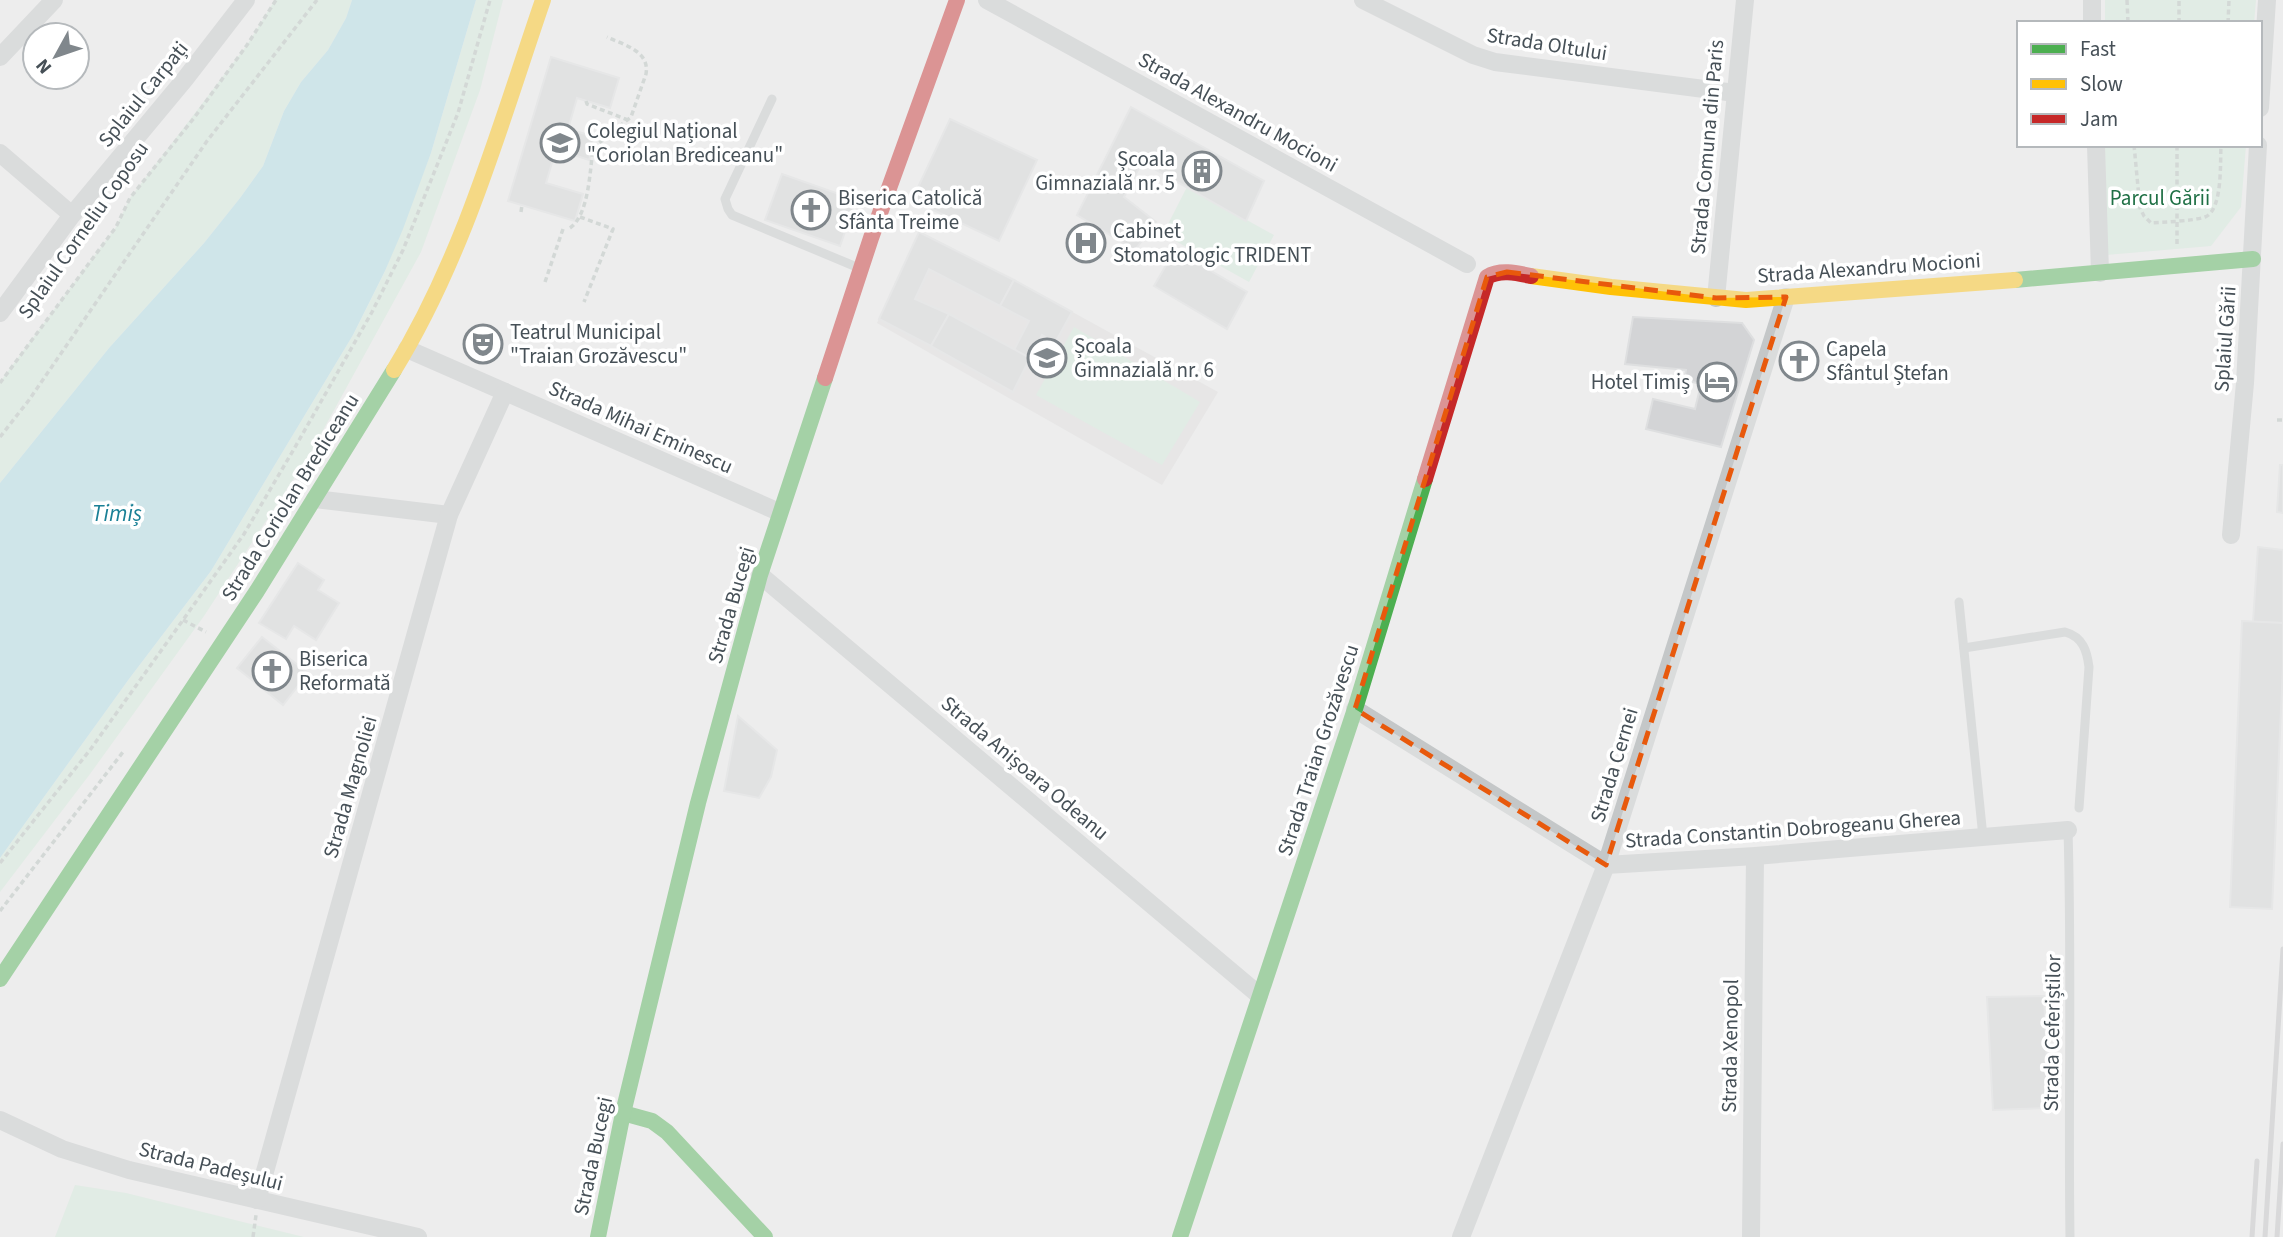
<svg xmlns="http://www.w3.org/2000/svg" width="2283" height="1237" font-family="'Source Sans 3',sans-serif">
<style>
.education{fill:#dfdede}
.green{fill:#d3ebdb}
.water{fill:#abdbe5}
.building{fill:#d3d4d6;stroke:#dedfe0;stroke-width:2}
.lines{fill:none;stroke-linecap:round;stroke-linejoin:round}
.path{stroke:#b4bfbb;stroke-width:3.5;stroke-dasharray:5 3.5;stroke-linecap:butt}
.lane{stroke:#c4c7c8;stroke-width:9}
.street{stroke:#c4c7c8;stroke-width:18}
.fast{stroke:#4caf50;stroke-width:16}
.slow{stroke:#ffc107;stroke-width:16}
.jam{stroke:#c62828;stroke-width:16}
.rail{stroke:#c0c2c3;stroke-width:5}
.marked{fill:none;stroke:#e8590c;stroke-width:5;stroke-dasharray:14 9;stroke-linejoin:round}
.labels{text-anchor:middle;stroke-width:7;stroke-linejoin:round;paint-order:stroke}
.street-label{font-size:21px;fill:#465057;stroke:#fff}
.poi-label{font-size:21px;fill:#465057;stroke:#fff;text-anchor:start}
.park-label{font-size:21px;fill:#1f7045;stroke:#fff}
.water-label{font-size:23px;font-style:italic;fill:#1a8096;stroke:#fff}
</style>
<rect width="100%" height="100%" fill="#ededed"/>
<polygon class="education" points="919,232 1014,280 1218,392 1162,485 877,323"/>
<g class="green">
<polygon points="275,0 352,0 346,18 328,50 301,82 284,111 263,166 240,198 204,243 109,348 0,483 0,382 116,227 130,198 247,45"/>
<polygon points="476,0 503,0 480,90 421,252 311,452 204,616 90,774 0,892 0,858 129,679 211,571 353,335 385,271 431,153"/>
<polygon points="2105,0 2256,0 2254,23 2105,23"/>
<polygon points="2105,145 2246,145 2241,207 2211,246 2106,255"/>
<polygon points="1187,187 1274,235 1249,282 1163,234"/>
<polygon points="1074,327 1200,402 1162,465 1036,395"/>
<polygon points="75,1185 126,1193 304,1237 55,1237"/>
</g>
<polygon class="water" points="352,0 476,0 431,153 403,229 385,271 353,335 211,571 129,679 0,858 0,483 109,348 204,243 240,198 263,166 284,111 301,82 328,50 346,18"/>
<g class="building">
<polygon points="551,57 619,78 610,108 577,98 568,129 596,137 589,160 556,149 546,183 583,194 575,221 508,201"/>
<polygon points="1131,107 1264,181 1246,221 1142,162 1124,197 1156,222 1135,250 1077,215"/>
<polygon points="950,119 1037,160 999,241 912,200"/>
<polygon points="782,174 856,200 840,246 765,220"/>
<polygon points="919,232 1014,280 1000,306 929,269 915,299 949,314 931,346 879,319"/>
<polygon points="1175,250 1247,292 1227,329 1154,286"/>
<polygon points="1014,280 1072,312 1055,343 1042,335 1030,358 1014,350 1029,321 1000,306"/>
<polygon points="949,314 1030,358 1013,392 931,346"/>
<polygon points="1633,317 1742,323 1754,340 1721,447 1646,429 1653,399 1695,409 1701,384 1684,380 1686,370 1625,364"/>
<circle cx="1799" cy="361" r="10"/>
<polygon points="2280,465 2283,465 2283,513 2277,512"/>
<polygon points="2258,547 2283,550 2283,623 2253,622"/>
<polygon points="298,563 324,580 318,590 339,603 316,640 294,626 286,639 259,623"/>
<polygon points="2242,621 2283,623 2283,665 2272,909 2230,907"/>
<polygon points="262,637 308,673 283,705 237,668"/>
<polygon points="738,716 777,750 771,777 759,798 724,791"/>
<polygon points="2044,996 2049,1108 1993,1110 1987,997"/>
</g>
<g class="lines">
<g class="path">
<polyline points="2127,0 2128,23"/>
<polyline points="2179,23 2179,0"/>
<polyline points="2228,23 2229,0"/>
<polyline points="586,101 587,104 628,120"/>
<path d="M 2134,145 L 2140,208 L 2144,216 L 2151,223 C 2165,222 2194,221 2205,217 C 2223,210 2220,162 2221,145"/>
<polyline points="521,212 522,205"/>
<polyline points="580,217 613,229 584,302"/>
<path d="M 570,228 C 589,215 590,170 593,148 L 631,117 L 646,74 C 650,51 624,45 607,37"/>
<polyline points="2177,244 2177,145"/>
<polyline points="545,282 564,226"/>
<polyline points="0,383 116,227 130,198 194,118 247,45 276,0"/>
<polyline points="2277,420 2283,420"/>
<polyline points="0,437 29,400 207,141 317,0"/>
<polyline points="183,620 206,632"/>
<polyline points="0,863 90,750 183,620 244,534 294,449 372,312 403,250 458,113 490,0"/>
<polyline points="0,911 123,752"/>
<polyline points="253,1237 256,1215"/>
</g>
<g class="lane">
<polyline points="772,99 725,199 728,209 732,215 859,268"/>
<polyline points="1959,602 1983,837"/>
<path d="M 1964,648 L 2065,632 C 2083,637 2087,651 2089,667 L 2079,808"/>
<path d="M 2068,830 C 2072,966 2068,1101 2070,1237"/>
</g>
<g class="street">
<polyline points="987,0 1467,264"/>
<polyline points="1363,0 1473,55 1495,62 1735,93"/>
<polyline points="2092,0 2092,23"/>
<polyline points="0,57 54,0"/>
<polyline points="2260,108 2267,0"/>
<polyline points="2096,145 2100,273"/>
<polyline points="0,153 72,215"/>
<polyline points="1716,298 1745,0"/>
<polyline points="0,313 72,215 185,79 246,0"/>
<polyline points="407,349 779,512"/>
<polyline points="315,499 449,515"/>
<polyline points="2231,535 2245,383 2258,145"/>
<polyline points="760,575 1259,995"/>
<polyline points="1355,709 1606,865 1755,856 2068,830"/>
<polyline points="0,1120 62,1149 129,1170 418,1237"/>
<polyline points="257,1200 449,515 505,392"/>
<polyline points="1461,1237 1606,865 1786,297"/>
<polyline points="1751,1237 1755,856"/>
</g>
<g class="fast">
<polyline points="2015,280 2253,259"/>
<polyline points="0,979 257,591 394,370"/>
<polyline points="623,1113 652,1121 667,1132 765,1237"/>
<polyline points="598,1237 623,1113 698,803 760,575 825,378"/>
<polyline points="1180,1237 1355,709 1425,479"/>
</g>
<g class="slow">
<polyline points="1531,276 1611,287 1746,300 2015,280"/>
<path d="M 394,370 C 464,256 500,125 543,0"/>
</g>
<g class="jam">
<polyline points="825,378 871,238 957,0"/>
<path d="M 1425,479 L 1487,277 C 1500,269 1517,273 1531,276"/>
</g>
<g class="rail">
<polyline points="2252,1237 2257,1161"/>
<polyline points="2265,1237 2283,949"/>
<polyline points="2277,1237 2283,1144"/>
</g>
</g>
<path d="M0 0H2283V1237H0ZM 1507,272 L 1716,298 L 1786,297 L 1606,865 L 1355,709 L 1487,277 Z" fill="#ededed" fill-opacity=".55" fill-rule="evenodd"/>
<path class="marked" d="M 1507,272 L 1716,298 L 1786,297 L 1606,865 L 1355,709 L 1487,277 Z"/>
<defs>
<symbol id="school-ring" viewBox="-11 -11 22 22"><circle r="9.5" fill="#fff" stroke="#80878c" stroke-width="1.5"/><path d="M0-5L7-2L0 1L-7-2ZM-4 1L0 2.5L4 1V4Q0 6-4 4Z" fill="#80878c"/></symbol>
<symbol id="building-ring" viewBox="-11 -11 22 22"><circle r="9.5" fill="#fff" stroke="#80878c" stroke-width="1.5"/><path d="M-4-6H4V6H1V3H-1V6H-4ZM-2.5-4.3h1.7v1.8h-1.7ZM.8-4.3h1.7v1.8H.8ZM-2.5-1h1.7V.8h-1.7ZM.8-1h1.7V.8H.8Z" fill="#80878c"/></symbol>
<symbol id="church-ring" viewBox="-11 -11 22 22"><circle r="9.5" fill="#fff" stroke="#80878c" stroke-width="1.5"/><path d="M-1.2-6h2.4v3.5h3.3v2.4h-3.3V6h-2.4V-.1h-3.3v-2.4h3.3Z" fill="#80878c"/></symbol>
<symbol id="hospital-ring" viewBox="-11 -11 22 22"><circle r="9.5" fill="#fff" stroke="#80878c" stroke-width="1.5"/><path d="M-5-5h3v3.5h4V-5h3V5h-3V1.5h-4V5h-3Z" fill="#80878c"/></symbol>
<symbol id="theatre-ring" viewBox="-11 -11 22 22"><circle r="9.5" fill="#fff" stroke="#80878c" stroke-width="1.5"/><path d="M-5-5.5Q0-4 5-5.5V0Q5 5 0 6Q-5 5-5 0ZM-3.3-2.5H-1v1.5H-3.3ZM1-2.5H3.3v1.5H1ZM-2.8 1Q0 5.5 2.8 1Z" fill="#80878c"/></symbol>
<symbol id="hotel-ring" viewBox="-11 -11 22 22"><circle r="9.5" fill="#fff" stroke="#80878c" stroke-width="1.5"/><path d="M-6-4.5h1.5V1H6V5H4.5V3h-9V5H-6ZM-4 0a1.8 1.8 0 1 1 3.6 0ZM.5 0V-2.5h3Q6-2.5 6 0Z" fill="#80878c"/></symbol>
</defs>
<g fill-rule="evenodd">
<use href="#school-ring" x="538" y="121" width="44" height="44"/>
<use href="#building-ring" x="1180" y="149" width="44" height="44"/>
<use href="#church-ring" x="789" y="188" width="44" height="44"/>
<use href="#hospital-ring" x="1064" y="221" width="44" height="44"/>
<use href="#theatre-ring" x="461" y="322" width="44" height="44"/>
<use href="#school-ring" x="1025" y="336" width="44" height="44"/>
<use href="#church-ring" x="1777" y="339" width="44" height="44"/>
<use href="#hotel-ring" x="1695" y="360" width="44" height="44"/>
<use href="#church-ring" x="250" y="649" width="44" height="44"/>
</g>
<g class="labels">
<g class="street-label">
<text transform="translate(1547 44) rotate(9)" y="7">Strada Oltului</text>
<text transform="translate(143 94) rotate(-51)" y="7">Splaiul Carpați</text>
<text transform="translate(1238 112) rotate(29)" y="7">Strada Alexandru Mocioni</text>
<text transform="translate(1707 147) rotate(-85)" y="7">Strada Comuna din Paris</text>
<text transform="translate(83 230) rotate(-55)" y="7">Splaiul Corneliu Coposu</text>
<text transform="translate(1869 268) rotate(-4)" y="7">Strada Alexandru Mocioni</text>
<text transform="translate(2225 339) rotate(-86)" y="7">Splaiul Gării</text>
<text transform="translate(641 427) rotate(24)" y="7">Strada Mihai Eminescu</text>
<text transform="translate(290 497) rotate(-58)" y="7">Strada Coriolan Brediceanu</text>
<text transform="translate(731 605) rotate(-74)" y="7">Strada Bucegi</text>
<text transform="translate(1318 750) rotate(-72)" y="7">Strada Traian Grozăvescu</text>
<text transform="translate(1614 765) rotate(-73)" y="7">Strada Cernei</text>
<text transform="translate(1025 768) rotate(40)" y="7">Strada Anișoara Odeanu</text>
<text transform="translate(350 787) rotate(-74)" y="7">Strada Magnoliei</text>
<text transform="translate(1793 829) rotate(-4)" y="7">Strada Constantin Dobrogeanu Gherea</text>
<text transform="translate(2052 1033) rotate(-89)" y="7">Strada Ceferiștilor</text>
<text transform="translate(1730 1046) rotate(-89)" y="7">Strada Xenopol</text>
<text transform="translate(593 1156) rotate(-78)" y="7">Strada Bucegi</text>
<text transform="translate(211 1166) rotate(14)" y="7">Strada Padeșului</text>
</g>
<g class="poi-label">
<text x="587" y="138">Colegiul Național<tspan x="587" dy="24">"Coriolan Brediceanu"</tspan></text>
<text x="1175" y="166" text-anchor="end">Școala<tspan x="1175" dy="24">Gimnazială nr. 5</tspan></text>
<text x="838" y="205">Biserica Catolică<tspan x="838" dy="24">Sfânta Treime</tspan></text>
<text x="1113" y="238">Cabinet<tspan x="1113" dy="24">Stomatologic TRIDENT</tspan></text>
<text x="510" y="339">Teatrul Municipal<tspan x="510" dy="24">"Traian Grozăvescu"</tspan></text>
<text x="1074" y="353">Școala<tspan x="1074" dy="24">Gimnazială nr. 6</tspan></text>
<text x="1826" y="356">Capela<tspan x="1826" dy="24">Sfântul Ștefan</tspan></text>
<text x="1690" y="389" text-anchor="end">Hotel Timiș</text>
<text x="299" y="666">Biserica<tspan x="299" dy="24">Reformată</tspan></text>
</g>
<g class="park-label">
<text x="2160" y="205">Parcul Gării</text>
</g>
<g class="water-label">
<text x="117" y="521">Timiș</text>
</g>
</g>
<rect x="2017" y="21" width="245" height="126" fill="#ffffff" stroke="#b5b9bc" stroke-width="2"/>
<rect x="2031" y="44" width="35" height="10" fill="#4caf50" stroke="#b5b9bc" stroke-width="2"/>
<text x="2080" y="56" font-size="21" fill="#465057">Fast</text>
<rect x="2031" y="79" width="35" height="10" fill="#ffc107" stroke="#b5b9bc" stroke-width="2"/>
<text x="2080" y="91" font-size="21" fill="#465057">Slow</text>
<rect x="2031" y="114" width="35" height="10" fill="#c62828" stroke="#b5b9bc" stroke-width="2"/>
<text x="2080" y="126" font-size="21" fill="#465057">Jam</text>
<g transform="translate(56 56) rotate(230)"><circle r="33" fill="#ffffff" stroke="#b5b9bc" stroke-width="2"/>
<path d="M0-5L12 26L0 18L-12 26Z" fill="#80878c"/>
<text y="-10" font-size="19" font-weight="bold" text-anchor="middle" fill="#465057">N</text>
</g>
</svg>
